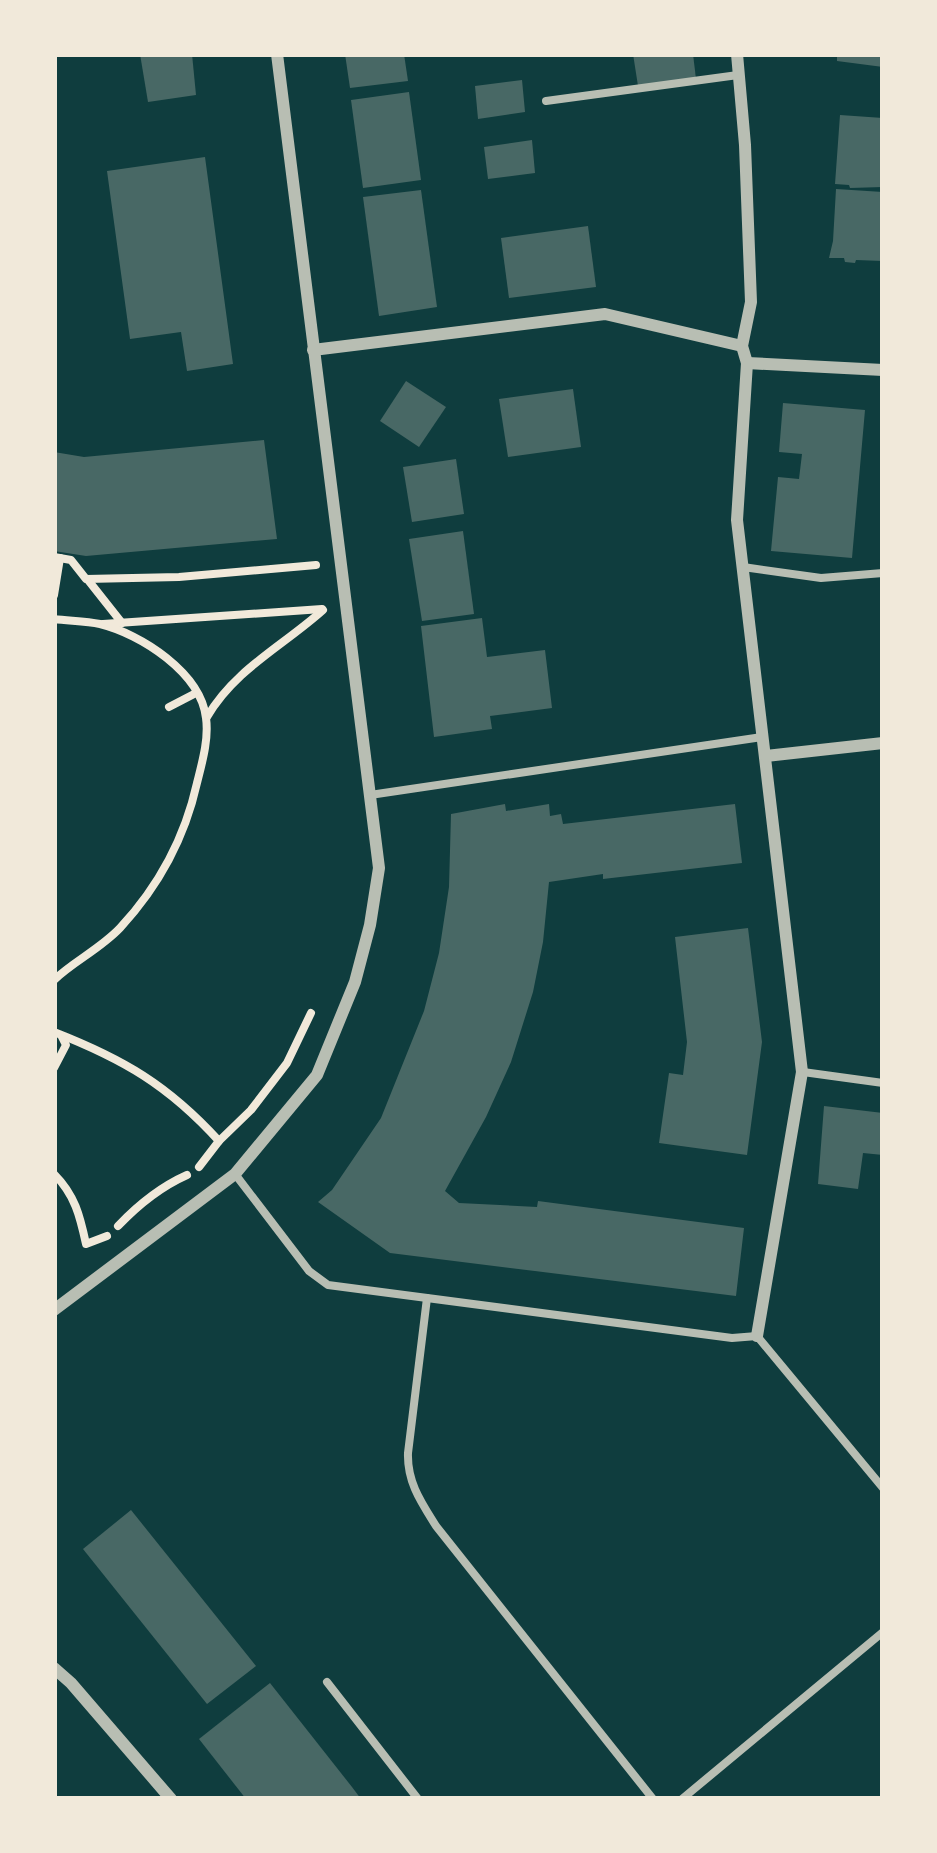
<svg xmlns="http://www.w3.org/2000/svg" width="937" height="1853" font-family="'Asap Condensed',sans-serif">
<style>
.building{fill:#486865}
.lines{fill:none;stroke-linecap:round;stroke-linejoin:round}
.path{stroke:#f1e9da;stroke-width:8}
.service{stroke:#b8beb3;stroke-width:8}
.minor{stroke:#b8beb3;stroke-width:12}
</style>
<rect width="100%" height="100%" fill="#0f3d3e"/>
<g class="building">
<polygon points="140,54 192,54 196,95 148,102"/>
<polygon points="345,54 404,54 408,81 350,88"/>
<polygon points="633,54 693,54 696,79 638,86"/>
<polygon points="837,54 883,54 883,67 837,61"/>
<polygon points="522,80 525,112 478,119 475,86"/>
<polygon points="409,92 421,180 363,188 351,100"/>
<polygon points="840,115 883,118 883,187 850,188 849,185 835,184"/>
<polygon points="532,140 535,173 488,179 484,147"/>
<polygon points="205,157 233,364 187,371 181,332 130,339 107,171"/>
<polygon points="836,189 883,192 883,261 856,260 855,263 845,262 844,258 829,258 833,241"/>
<polygon points="421,190 437,307 379,316 363,197"/>
<polygon points="588,226 596,287 509,298 501,238"/>
<polygon points="406,381 446,407 419,447 380,421"/>
<polygon points="573,389 581,447 508,457 499,399"/>
<polygon points="783,403 865,410 852,558 771,551 778,477 799,479 802,454 779,452"/>
<polygon points="264,440 277,539 86,556 54,551 54,452 84,457"/>
<polygon points="456,459 464,514 412,522 403,467"/>
<polygon points="463,531 474,614 422,621 409,539"/>
<polygon points="482,618 487,657 545,650 552,708 490,716 492,729 434,737 421,626"/>
<polygon points="505,804 506,811 549,804 550,816 561,814 563,824 735,804 742,863 603,879 603,874 549,882 543,942 533,992 511,1062 486,1117 445,1191 459,1203 537,1207 538,1201 744,1228 736,1296 390,1253 318,1202 332,1190 381,1118 424,1011 439,953 449,887 451,814"/>
<polygon points="748,928 762,1042 747,1155 659,1143 669,1073 683,1075 687,1042 675,937"/>
<polygon points="824,1106 883,1113 883,1155 863,1153 858,1189 818,1184"/>
<polygon points="131,1510 256,1666 207,1704 83,1549"/>
<polygon points="270,1683 352,1787 361,1799 246,1799 199,1739"/>
</g>
<g class="lines">
<g class="path">
<polyline points="54,557 71,560 86,579 179,577 316,565"/>
<polyline points="88,580 122,623"/>
<polyline points="54,595 60,558"/>
<path d="M 54,619 C 69,621 85,621 100,624 C 141,634 201,673 206,718 C 209,739 202,763 197,783 C 185,837 158,887 120,928 C 100,949 74,961 54,980"/>
<polyline points="103,624 322,609"/>
<polyline points="169,707 196,693"/>
<path d="M 207,717 C 235,669 283,646 323,610"/>
<path d="M 54,1032 C 123,1059 168,1085 219,1141 L 251,1110 L 287,1063 L 311,1013"/>
<polyline points="54,1068 66,1045 62,1037"/>
<polyline points="199,1167 219,1141"/>
<path d="M 54,1174 C 75,1195 80,1216 86,1244 L 107,1236"/>
<path d="M 118,1226 C 138,1205 160,1187 187,1175"/>
</g>
<g class="service">
<polyline points="546,101 738,75"/>
<polyline points="743,567 821,578 883,573"/>
<polyline points="370,795 762,737"/>
<polyline points="803,1072 883,1083"/>
<polyline points="235,1174 309,1271 328,1285 732,1338 757,1336 883,1488"/>
<path d="M 427,1298 L 408,1453 C 407,1482 421,1502 436,1526 L 653,1799"/>
<polyline points="327,1682 418,1799"/>
<polyline points="682,1799 883,1632"/>
</g>
<g class="minor">
<polyline points="737,54 745,145 751,302 742,346 747,363 737,520 802,1072 757,1336"/>
<polyline points="313,350 605,314 742,346"/>
<polyline points="747,363 883,370"/>
<polyline points="766,756 883,743"/>
<polyline points="54,1310 235,1174 317,1075 355,982 370,925 379,868 277,54"/>
<polyline points="54,1668 71,1683 171,1799"/>
</g>
</g>
<rect width="937" height="1853" fill="none" stroke="#f1e9da" stroke-width="114"/>
</svg>
